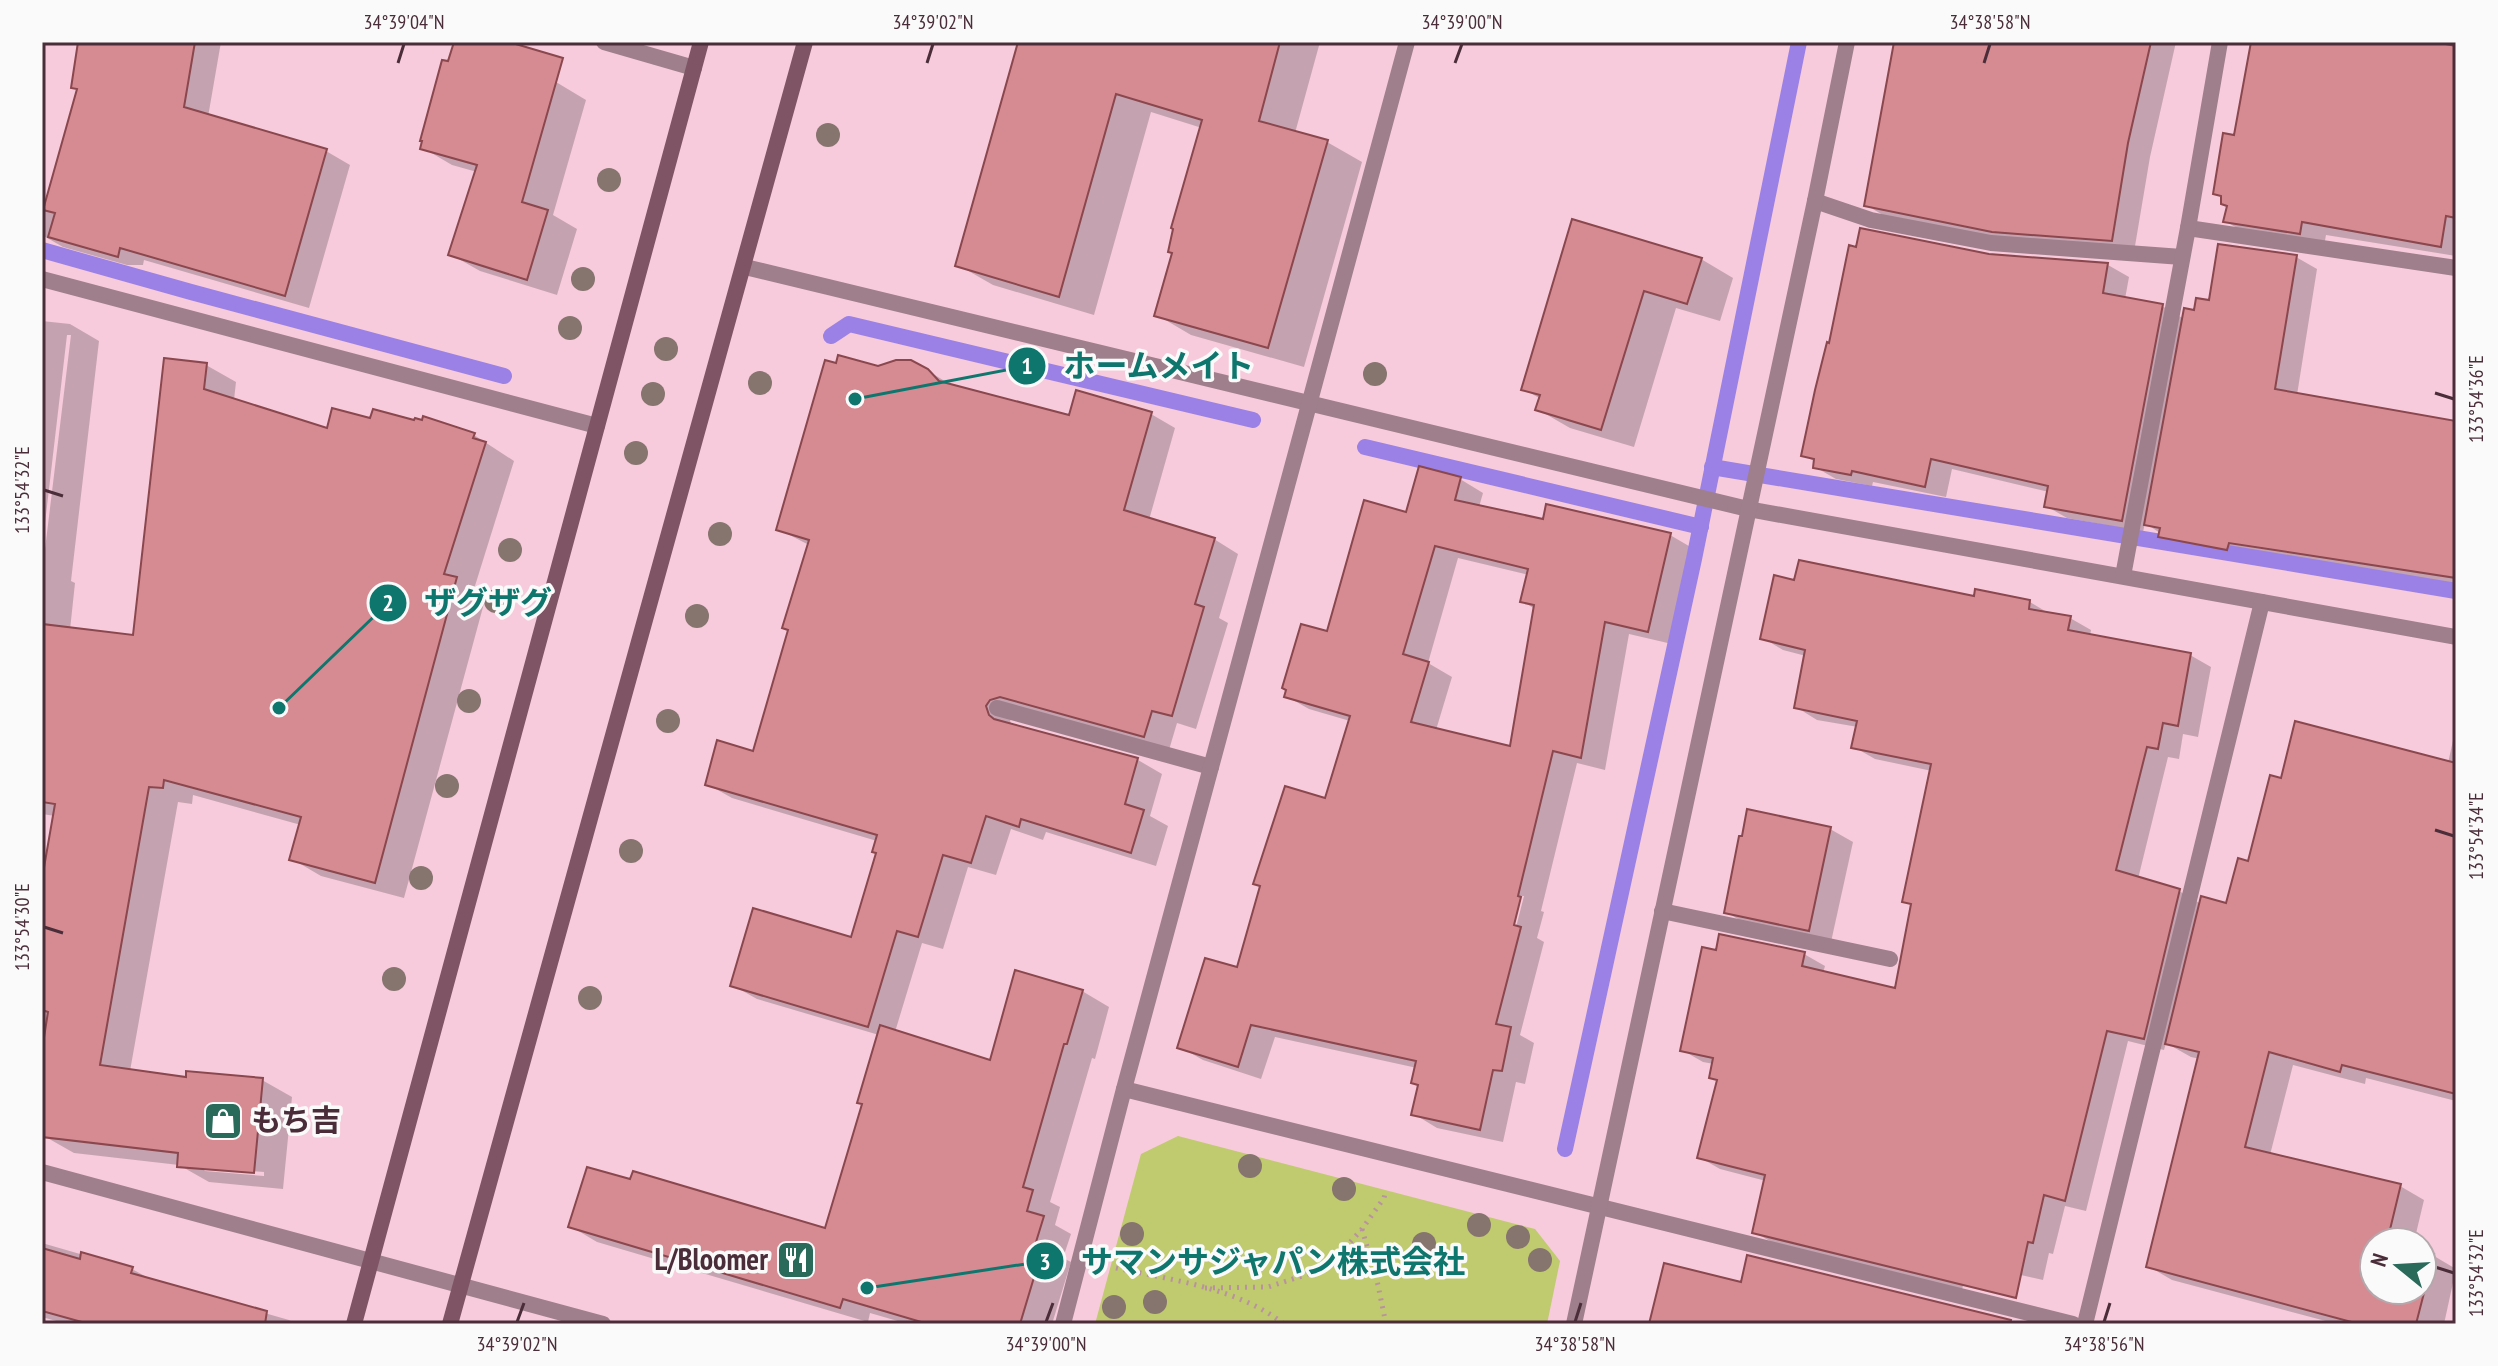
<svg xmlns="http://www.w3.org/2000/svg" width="2498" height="1366" font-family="'PT Sans Narrow','Noto Sans JP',sans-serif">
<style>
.green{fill:#c0ca6f}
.shadow{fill:#0003;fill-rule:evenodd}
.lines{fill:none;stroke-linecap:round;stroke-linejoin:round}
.stream{stroke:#9b81e6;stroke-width:16}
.building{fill:#d68b92;stroke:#8a474e;stroke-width:2;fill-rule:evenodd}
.path{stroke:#b992a1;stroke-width:5;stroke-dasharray:2 6;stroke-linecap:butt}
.street{stroke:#9e7f8b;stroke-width:16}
.secondary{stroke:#7f5465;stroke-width:16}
.tree{fill:#86746f}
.ticks{fill:none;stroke:#4a2d39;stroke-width:3}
.labels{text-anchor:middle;stroke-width:7;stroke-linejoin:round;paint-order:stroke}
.poi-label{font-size:30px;font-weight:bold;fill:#4a2d39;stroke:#fafafa;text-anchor:start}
.leader{fill:none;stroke:#0f766e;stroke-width:3}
.callout-dot{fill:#0f766e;stroke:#fafafa;stroke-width:3}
.mark-label{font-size:24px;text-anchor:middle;font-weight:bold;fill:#fff}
.callout-label{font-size:32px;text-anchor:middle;font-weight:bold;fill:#0f766e;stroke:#fafafa;stroke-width:7;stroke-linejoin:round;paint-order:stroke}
.neatline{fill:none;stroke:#4a2d39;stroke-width:3}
.ticks-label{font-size:20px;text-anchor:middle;fill:#4a2d39}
</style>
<rect width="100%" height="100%" fill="#f7cbdb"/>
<polygon class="green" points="1178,1136 1535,1229 1560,1261 1547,1324 1095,1324 1141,1154"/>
<g class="shadow">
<polygon points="80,42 221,42 208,117 326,151 350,165 309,308 144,260 143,265 127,265 63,247 42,235 42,222 79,91 73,87"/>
<polygon points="1020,42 1320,42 1295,133 1327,142 1362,162 1304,367 1191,335 1157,315 1174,253 1202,128 1151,112 1094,315 993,285 958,265"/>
<polygon points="1896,42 2176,42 2150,157 2134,252 2016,244 1888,218 1866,205"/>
<polygon points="2253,42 2425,42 2456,48 2456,256 2326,235 2324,246 2249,235 2225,221 2229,207 2223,198 2215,193 2236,138"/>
<polygon points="556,82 586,100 553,215 577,229 557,295 480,271 450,254 477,172 452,165 423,148"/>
<polygon points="1574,221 1701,259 1733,278 1720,321 1676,308 1634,447 1570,428 1537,409 1541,399 1523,389"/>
<polygon points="1989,256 2108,265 2129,277 2125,299 2162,306 2184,319 2210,302 2296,257 2317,269 2297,395 2456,423 2456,590 2445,588 2434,582 2249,553 2248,560 2181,547 2145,523 2143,532 2067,518 2046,506 2049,492 1952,469 1946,497 1873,482 1872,486 1836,479 1815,467 1816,462 1803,455"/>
<path d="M 42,321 L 70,324 L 99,341 L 71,581 L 75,583 L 70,630 L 135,637 L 206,365 L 236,382 L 234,400 L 329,430 L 371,420 L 474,435 L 514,461 L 474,589 L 486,596 L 404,898 L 321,876 L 292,859 L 301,825 L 193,795 L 192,804 L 178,802 L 130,1071 L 188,1080 L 262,1080 L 292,1097 L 283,1189 L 209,1182 L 179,1165 L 74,1153 L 44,1136 L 42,1121 L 42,890 L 55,816 L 42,814 L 42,574 L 71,335 L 67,335 L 42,549 ZM 201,1167 L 264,1172 L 264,1176 L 205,1171 Z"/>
<polygon points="878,368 928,371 953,386 1070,417 1151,414 1175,428 1149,520 1214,539 1238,554 1219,618 1228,623 1196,729 1177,723 1169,750 1015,713 1010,721 1012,725 1138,760 1162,774 1150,816 1168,826 1156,866 1046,832 1043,840 1011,829 996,875 968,867 943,949 922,943 895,1032 992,1062 1082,991 1109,1007 1095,1059 1092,1058 1050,1202 1060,1207 1055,1225 1071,1234 1063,1258 1071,1262 1052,1324 908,1324 870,1313 868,1322 597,1242 570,1226 826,1231 864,1105 879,1035 757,999 732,985 853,940 878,853 877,841 732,798 707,784 755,753 790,631 809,545 778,529"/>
<path d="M 1460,479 L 1483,493 L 1479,507 L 1545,522 L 1670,535 L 1694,549 L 1672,644 L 1629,634 L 1605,770 L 1577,763 L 1541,911 L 1544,912 L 1537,938 L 1544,942 L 1520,1035 L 1534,1043 L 1525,1084 L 1516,1082 L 1503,1142 L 1437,1128 L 1414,1114 L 1419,1085 L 1417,1068 L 1275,1037 L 1261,1079 L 1203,1060 L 1180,1047 L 1238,970 L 1326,801 L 1350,721 L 1309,709 L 1286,696 L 1408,514 ZM 1458,558 L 1529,575 L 1522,601 L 1535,609 L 1512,749 L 1436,730 L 1452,677 L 1428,663 ZM 1520,896 L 1524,896 L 1514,935 L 1510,934 Z"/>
<polygon points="1796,582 2030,602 2050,614 2070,618 2091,630 2090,636 2190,655 2211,667 2198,737 2183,734 2179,759 2168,757 2138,879 2179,891 2201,904 2228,906 2249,863 2282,780 2448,763 2456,727 2456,1101 2366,1078 2365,1084 2293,1065 2270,1155 2400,1186 2424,1200 2414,1242 2374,1242 2374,1290 2422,1290 2422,1253 2434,1256 2456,1269 2444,1324 2337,1324 2172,1280 2148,1266 2200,1059 2191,1057 2166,1043 2164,1050 2128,1041 2086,1211 2065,1206 2053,1254 2049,1253 2043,1280 1968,1263 1962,1290 1775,1244 1754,1232 1766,1181 1720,1169 1699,1157 1718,1081 1711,1077 1714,1064 1703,1062 1682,1050 1718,952 1804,954 1825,966 1823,973 1896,990 1913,906 1904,901 1932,771 1875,759 1854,747 1858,727 1817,720 1796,707 1806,656 1783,650 1763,638"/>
<polygon points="1830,829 1853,842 1831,942 1748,925 1726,912"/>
<polygon points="42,1243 132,1269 154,1281 289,1320 296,1324 67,1324 42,1317"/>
</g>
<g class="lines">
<g class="stream">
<polyline points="42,250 191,292 504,376"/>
<polyline points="831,336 849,324 1253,420"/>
<polyline points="1365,447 1701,527"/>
<polyline points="1712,467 2456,591"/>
<polyline points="1565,1149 1694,559 1799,42"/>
</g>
</g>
<g class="building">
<polygon points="78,42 195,42 184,107 327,149 285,296 120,248 118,257 48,237 55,213 43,210 77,89 71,88"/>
<polygon points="454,42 509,42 563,58 522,202 548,210 527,280 448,255 477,165 420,149 422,141 420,141 442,60 448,61"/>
<polygon points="1018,42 1280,42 1259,121 1328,140 1268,348 1154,316 1172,253 1168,252 1173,229 1171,228 1202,120 1116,94 1059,297 955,266"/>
<polygon points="1894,42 2151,42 2128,143 2112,241 1992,232 1864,206"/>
<polygon points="2251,42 2435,42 2456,46 2456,218 2446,216 2441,247 2302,222 2300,234 2223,222 2227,206 2221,204 2221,196 2213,194 2223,133 2234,135"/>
<polygon points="1572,219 1702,258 1687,304 1644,291 1601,430 1535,410 1540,395 1521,390"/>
<polygon points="1860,228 1989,254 2108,263 2103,293 2163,304 2122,521 2044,507 2048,486 1931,459 1925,487 1852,471 1851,475 1813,468 1814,459 1801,456 1815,390 1827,342 1829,343 1849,245 1856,247"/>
<polygon points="2218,244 2297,255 2275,389 2456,421 2456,578 2229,543 2227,550 2158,537 2160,528 2144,525 2184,308 2194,310 2196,298 2209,300"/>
<polygon points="838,355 878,366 896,360 911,360 928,369 939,381 1069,415 1076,390 1152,412 1124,510 1215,538 1195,604 1204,607 1172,716 1152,711 1144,737 1000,697 990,700 986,706 989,715 994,719 1138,758 1125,804 1144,810 1131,853 1021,819 1019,827 986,816 971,863 943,855 918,937 897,931 868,1027 730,986 753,908 851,937 876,853 872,852 877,835 705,785 717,740 753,751 788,630 782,628 809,540 776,530 825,360 836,363"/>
<polygon points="164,358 207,363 204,389 327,428 332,408 370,418 373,409 414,420 415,418 422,420 423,416 475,433 473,438 486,442 444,574 457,577 375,883 289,860 301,817 164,780 163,788 149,787 100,1065 186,1077 186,1071 263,1078 254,1173 177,1167 178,1153 42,1137 42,1050 48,1012 42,1010 42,879 55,804 42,802 42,624 133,635"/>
<path d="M 1419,466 L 1461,477 L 1455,500 L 1543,519 L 1546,504 L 1671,533 L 1648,632 L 1605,622 L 1581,758 L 1553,751 L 1518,896 L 1521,897 L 1514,925 L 1521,927 L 1496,1024 L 1511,1027 L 1502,1071 L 1493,1070 L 1480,1130 L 1411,1115 L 1418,1085 L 1411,1083 L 1416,1061 L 1251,1025 L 1238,1067 L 1177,1048 L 1205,958 L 1237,967 L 1260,886 L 1253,884 L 1285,786 L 1325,798 L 1350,716 L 1284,697 L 1286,690 L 1282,688 L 1301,624 L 1327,631 L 1364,500 L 1406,512 ZM 1435,546 L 1528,569 L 1520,602 L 1534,605 L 1510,746 L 1411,722 L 1429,662 L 1403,654 Z"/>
<polygon points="1799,560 1974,596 1975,589 2030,600 2029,609 2071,616 2068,630 2191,653 2178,726 2163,723 2158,749 2147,747 2116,870 2180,889 2144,1039 2107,1031 2065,1201 2044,1195 2033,1243 2028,1242 2016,1298 1752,1233 1765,1175 1697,1158 1717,1080 1709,1078 1713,1058 1680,1051 1702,947 1716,950 1719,934 1805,952 1802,966 1895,988 1911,904 1902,902 1931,764 1851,748 1857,721 1794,708 1805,650 1760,639 1774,575 1794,580"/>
<polygon points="2295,721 2456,763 2456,1094 2342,1065 2340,1072 2269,1052 2245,1147 2401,1184 2387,1242 2374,1242 2374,1290 2422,1290 2422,1251 2434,1254 2416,1324 2359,1324 2146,1267 2199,1052 2165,1044 2201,896 2226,903 2238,858 2248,861 2270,775 2281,778"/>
<polygon points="1747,809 1831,827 1809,931 1724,913 1739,836 1742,836"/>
<polygon points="1015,970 1083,990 1067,1044 1064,1044 1023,1187 1033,1190 1027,1211 1044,1216 1036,1242 1044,1244 1020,1324 928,1324 843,1299 840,1308 568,1227 587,1167 630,1179 633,1171 825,1228 862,1104 857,1103 880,1025 990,1060"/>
<polygon points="42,1248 80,1259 81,1252 133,1267 131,1273 267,1311 265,1324 89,1324 42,1311"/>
<polygon points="1747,1255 2011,1320 2010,1324 1649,1324 1664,1263 1741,1282"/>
</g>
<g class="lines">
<g class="path">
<polyline points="1362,1229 1378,1285 1386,1324"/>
<path d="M 1116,1268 C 1172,1280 1238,1288 1284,1324"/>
<polyline points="1205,1288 1268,1287 1327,1268 1362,1229 1384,1198 1386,1190"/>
</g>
<g class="street">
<polyline points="604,42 694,68"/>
<polyline points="1815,201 1871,220 1991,243 2182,257"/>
<polyline points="2188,228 2456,268"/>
<polyline points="745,267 1748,509 2456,637"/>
<polyline points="42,279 597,426"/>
<polyline points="2123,576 2188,228 2220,42"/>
<polyline points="997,708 1211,767"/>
<polyline points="1662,911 1890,959"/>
<polyline points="1124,1089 2073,1324"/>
<polyline points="42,1172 603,1324"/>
<polyline points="1063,1324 1124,1089 1407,42"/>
<polyline points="1574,1324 1815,201 1847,42"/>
<polyline points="2085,1324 2262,602"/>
</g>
<g class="secondary">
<polyline points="354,1324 701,42"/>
<polyline points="450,1324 805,42"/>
</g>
</g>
<g class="tree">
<circle cx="828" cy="135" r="12"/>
<circle cx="609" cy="180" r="12"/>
<circle cx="583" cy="279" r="12"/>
<circle cx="570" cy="328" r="12"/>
<circle cx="666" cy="349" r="12"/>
<circle cx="1375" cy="374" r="12"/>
<circle cx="760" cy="383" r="12"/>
<circle cx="653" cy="394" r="12"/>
<circle cx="636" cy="453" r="12"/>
<circle cx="720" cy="534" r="12"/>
<circle cx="510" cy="550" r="12"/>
<circle cx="496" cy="601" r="12"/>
<circle cx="697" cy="616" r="12"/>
<circle cx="469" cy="701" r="12"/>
<circle cx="668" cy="721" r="12"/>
<circle cx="447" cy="786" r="12"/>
<circle cx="631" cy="851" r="12"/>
<circle cx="421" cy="878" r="12"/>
<circle cx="394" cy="979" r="12"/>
<circle cx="590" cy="998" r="12"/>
<circle cx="1250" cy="1166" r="12"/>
<circle cx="1344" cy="1189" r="12"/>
<circle cx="1479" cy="1225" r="12"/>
<circle cx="1132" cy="1234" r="12"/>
<circle cx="1518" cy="1237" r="12"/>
<circle cx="1424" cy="1244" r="12"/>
<circle cx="1540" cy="1260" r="12"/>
<circle cx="1155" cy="1302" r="12"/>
<circle cx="1114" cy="1307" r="12"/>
</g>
<path class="ticks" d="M 398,63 L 404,44M 927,63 L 933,44M 1455,63 L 1462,44M 1984,63 L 1990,44M 2435,393 L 2454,399M 44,490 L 63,496M 2435,830 L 2454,836M 44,927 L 63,933M 2435,1267 L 2454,1273M 517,1322 L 524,1303M 1046,1322 L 1053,1303M 1575,1322 L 1581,1303M 2104,1322 L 2110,1303"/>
<defs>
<symbol id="shop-square" viewBox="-11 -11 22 22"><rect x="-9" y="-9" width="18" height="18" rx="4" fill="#296a5a" stroke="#fafafa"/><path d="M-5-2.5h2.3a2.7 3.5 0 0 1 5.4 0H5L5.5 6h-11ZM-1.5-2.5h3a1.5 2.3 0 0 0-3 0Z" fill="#fff"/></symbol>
<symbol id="restaurant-square" viewBox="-11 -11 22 22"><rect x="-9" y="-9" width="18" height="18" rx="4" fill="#296a5a" stroke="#fafafa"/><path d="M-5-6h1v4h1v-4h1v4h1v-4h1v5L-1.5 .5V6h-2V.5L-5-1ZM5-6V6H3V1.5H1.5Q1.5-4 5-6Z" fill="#fff"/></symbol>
</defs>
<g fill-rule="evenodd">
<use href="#shop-square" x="201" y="1099" width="44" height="44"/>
<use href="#restaurant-square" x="774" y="1238" width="44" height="44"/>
</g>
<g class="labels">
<g class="poi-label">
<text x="251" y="1131">もち吉</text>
<text x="768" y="1270" text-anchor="end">L/Bloomer</text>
</g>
</g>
<path class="leader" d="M855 399L1027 366M279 708L388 603M867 1288L1045 1261"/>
<g class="callout-dot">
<circle cx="855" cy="399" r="8"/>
<circle cx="279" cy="708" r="8"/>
<circle cx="867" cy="1288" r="8"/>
<circle cx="1027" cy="366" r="20"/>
<circle cx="388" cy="603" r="20"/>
<circle cx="1045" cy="1261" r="20"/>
</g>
<g class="mark-label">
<text x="1027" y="374">1</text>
<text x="388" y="611">2</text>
<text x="1045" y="1270">3</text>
</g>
<g class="callout-label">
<text x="1159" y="377">ホームメイト</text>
<text x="488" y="614">ザグザグ</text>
<text x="1273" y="1273">サマンサジャパン株式会社</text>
</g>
<rect width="2498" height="1366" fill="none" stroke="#fafafa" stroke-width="88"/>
<g transform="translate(2398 1266) rotate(288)"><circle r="38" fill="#fafafa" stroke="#b4a8ad" stroke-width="2"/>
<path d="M0-6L14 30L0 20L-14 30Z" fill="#296a5a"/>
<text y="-12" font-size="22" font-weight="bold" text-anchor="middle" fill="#4a2d39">N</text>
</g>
<rect x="44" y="44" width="2410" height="1278" class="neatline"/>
<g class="ticks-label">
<text x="404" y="29">34°39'04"N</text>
<text x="933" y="29">34°39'02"N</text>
<text x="1462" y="29">34°39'00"N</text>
<text x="1990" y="29">34°38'58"N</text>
<text transform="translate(2476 399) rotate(-90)" y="7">133°54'36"E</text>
<text transform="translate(22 490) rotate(-90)" y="7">133°54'32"E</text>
<text transform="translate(2476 836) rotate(-90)" y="7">133°54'34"E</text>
<text transform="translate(22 927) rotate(-90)" y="7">133°54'30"E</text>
<text transform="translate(2476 1273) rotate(-90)" y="7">133°54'32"E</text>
<text x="517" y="1351">34°39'02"N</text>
<text x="1046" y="1351">34°39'00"N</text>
<text x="1575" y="1351">34°38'58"N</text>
<text x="2104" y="1351">34°38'56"N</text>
</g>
</svg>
